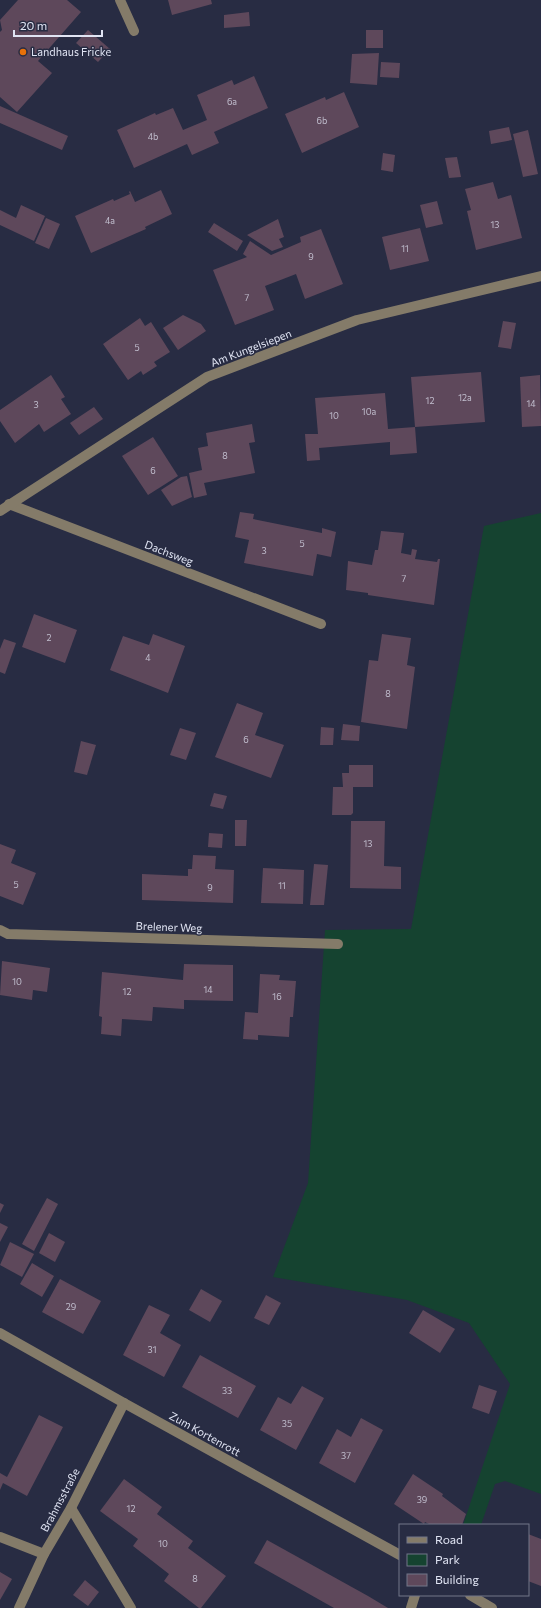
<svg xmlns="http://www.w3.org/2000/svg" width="541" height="1608" font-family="Commissioner,sans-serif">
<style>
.green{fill:#154330}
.building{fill:#5e485b}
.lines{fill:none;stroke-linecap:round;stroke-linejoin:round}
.minor{stroke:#847b69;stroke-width:10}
.food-dot{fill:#e8710a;stroke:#282c43;stroke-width:1.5}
.labels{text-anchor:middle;stroke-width:3;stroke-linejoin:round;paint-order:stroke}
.number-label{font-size:9px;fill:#c0bdcd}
.poi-label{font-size:11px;fill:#e0e4f3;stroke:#282c43;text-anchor:start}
.street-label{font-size:11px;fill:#e0e4f3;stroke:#282c43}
</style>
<rect width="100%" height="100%" fill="#282c43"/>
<polygon class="green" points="541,513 541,1494 505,1481 495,1484 481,1525 463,1525 510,1384 469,1323 407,1300 273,1277 308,1183 325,930 411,929 484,526"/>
<g class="building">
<polygon points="18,0 67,0 81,12 38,61 52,73 17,112 0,97 0,32 2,30 0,20"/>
<polygon points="168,0 211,0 212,4 172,15"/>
<polygon points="249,12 250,26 224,28 224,15"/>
<polygon points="88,30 110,49 98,62 76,43"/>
<rect x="366" y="30" width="17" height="18"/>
<polygon points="379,53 377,85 350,83 352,54"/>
<polygon points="381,62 400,63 399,78 380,77"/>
<polygon points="254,76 268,108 214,132 219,143 192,155 187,144 134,168 117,130 155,113 156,115 173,108 183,130 207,120 197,95 232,80 234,85"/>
<polygon points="344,92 359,127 302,153 285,114 325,97 326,100"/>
<polygon points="0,106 68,136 62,150 0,123"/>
<polygon points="509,127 512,140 491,144 489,131"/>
<polygon points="528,130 538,174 523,177 513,134"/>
<polygon points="383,153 395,155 393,172 381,170"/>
<polygon points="457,157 461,177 449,178 445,158"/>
<polygon points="493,182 498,199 511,195 522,238 476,250 467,211 471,210 465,189"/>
<polygon points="161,190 172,214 145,227 146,229 91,253 75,216 113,199 114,201 130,194 129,192 130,191 135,202"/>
<polygon points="437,201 443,224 426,228 420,205"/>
<polygon points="21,205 45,216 34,241 0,225 0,210 16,218"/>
<polygon points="46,218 60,224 49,249 35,243"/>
<polygon points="278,219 284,237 279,239 283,247 272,251 247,235"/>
<polygon points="214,223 243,241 237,251 208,232"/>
<polygon points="420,228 429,261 390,270 382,237"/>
<polygon points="321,229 343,284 305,299 296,274 265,286 274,310 235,325 213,270 247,257 243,254 250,241 271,255 301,242 300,237"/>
<polygon points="183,315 201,324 206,331 178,350 163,328"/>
<polygon points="140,318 145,326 151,322 170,352 154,362 157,366 143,375 141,371 128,380 103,344"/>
<polygon points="503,321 516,323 511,349 498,347"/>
<polygon points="481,372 485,422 415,427 417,453 390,455 390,442 319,448 320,460 307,461 305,434 318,434 315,398 385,393 388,429 415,427 411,377"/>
<polygon points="51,375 65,397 61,399 71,414 44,432 39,424 15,443 0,421 0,410"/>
<polygon points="540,375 541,426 522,427 520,377"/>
<polygon points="94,407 103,419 79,435 70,423"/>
<polygon points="252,424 255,442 249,443 255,473 204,483 207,495 194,498 189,473 202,470 198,448 208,446 206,433"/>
<polygon points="153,437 178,476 148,495 122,456"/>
<polygon points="187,476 192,497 172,506 161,490 181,477"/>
<polygon points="240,512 254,514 253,519 322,533 322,528 336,532 331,557 317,554 313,576 244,563 249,540 235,537"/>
<polygon points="381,531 404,533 401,553 411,555 412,549 417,550 415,559 437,562 438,559 440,559 434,605 368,595 368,593 346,590 348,561 372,565 375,550 378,550"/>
<polygon points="34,614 77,630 65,663 22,647"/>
<polygon points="153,634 185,646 168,693 110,670 123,636 149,645"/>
<polygon points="382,634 411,638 407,665 415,667 407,729 361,722 369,660 378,661"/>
<polygon points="4,639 16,643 5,674 0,672 0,649"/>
<polygon points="237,703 263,713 255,735 284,745 271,778 215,757"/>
<polygon points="343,724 360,726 359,741 341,740"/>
<polygon points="321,727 334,728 333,745 320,745"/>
<polygon points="180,728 196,733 186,760 170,755"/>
<polygon points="81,741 96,745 87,775 74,772"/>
<polygon points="349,765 373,765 373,787 353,787 353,813 351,815 332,815 333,787 343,787 342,773 349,773"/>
<polygon points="214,793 227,796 223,809 210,806"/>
<polygon points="235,820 247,820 246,846 235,846"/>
<polygon points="351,821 385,821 384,866 401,867 401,889 350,888"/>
<polygon points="209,833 223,834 222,848 208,847"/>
<polygon points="0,844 16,850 11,863 36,873 23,905 0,896"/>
<polygon points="193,855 216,856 215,869 234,870 233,903 142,900 142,874 188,876 188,869 192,869"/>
<polygon points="314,864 328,865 324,905 310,905"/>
<polygon points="263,868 304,870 303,904 261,903"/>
<polygon points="2,961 50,968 47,992 33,990 32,1000 0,995"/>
<polygon points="184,964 233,965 233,1001 184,1000 184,1009 153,1007 152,1021 122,1019 121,1036 101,1034 102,1017 99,1016 102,972 183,980"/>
<polygon points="260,974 280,975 279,980 296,981 293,1017 290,1017 289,1037 258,1035 258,1040 243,1039 245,1012 258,1013"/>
<polygon points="47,1198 58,1204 34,1251 22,1244"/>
<polygon points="0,1203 4,1205 0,1213"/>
<polygon points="0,1223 8,1227 0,1242"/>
<polygon points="49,1233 65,1242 55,1262 39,1253"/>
<polygon points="10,1242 34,1254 22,1277 0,1265"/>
<polygon points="32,1263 54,1276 42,1297 20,1284"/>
<polygon points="60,1279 101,1301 83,1334 42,1312"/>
<polygon points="201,1289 222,1301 210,1322 189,1310"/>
<polygon points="266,1295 281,1303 269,1325 254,1318"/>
<polygon points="149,1305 170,1315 160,1333 181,1345 164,1377 123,1355"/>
<polygon points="423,1310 455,1329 440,1353 409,1333"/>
<polygon points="200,1355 256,1386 238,1418 182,1387"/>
<polygon points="479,1385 497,1391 489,1414 472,1408"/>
<polygon points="302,1386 324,1398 296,1450 260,1430 278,1397 291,1404"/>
<polygon points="39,1415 63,1427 27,1496 3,1483 0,1490 0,1473 7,1477"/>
<polygon points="361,1418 383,1430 355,1483 319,1463 337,1429 351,1437"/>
<polygon points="413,1474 443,1494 442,1496 466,1514 462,1525 431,1525 425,1522 424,1524 394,1504"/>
<polygon points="124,1479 162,1507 157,1514 193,1541 188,1548 226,1576 201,1608 199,1608 164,1581 169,1574 133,1546 138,1539 100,1511"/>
<polygon points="528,1534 541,1539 541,1586 528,1581"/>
<polygon points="267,1540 368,1596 388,1608 334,1608 254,1563"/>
<polygon points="0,1572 12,1579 0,1600"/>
<polygon points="85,1580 99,1592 88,1606 73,1595"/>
</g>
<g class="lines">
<g class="minor">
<polyline points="120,0 134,31"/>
<polyline points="9,504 321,624"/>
<polyline points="0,511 207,377 357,320 541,276"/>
<polyline points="0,930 8,934 338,944"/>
<polyline points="0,1333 124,1403 400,1555"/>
<polyline points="71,1508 131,1608"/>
<polyline points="0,1537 44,1554"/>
<polyline points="470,1595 492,1608"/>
<polyline points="19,1608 44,1554 71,1508 124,1403"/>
<polyline points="411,1608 415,1595"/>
</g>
</g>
<circle class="food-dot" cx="23" cy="52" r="4"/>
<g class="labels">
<g class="number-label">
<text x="232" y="105">6a</text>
<text x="322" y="124">6b</text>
<text x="153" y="140">4b</text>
<text x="110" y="224">4a</text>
<text x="495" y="228">13</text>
<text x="405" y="252">11</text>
<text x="311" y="260">9</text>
<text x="247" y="301">7</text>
<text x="137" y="351">5</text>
<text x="465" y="401">12a</text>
<text x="430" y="404">12</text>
<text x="531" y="407">14</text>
<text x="36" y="408">3</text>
<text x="369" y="415">10a</text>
<text x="334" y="419">10</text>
<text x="225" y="459">8</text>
<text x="153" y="474">6</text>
<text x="302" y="547">5</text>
<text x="264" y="554">3</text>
<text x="404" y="582">7</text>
<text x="49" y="641">2</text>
<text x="148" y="661">4</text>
<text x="388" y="697">8</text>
<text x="246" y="743">6</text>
<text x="368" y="847">13</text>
<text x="16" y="888">5</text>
<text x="282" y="889">11</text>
<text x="210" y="891">9</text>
<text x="17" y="985">10</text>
<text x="208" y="993">14</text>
<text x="127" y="995">12</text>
<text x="277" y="1000">16</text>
<text x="71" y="1310">29</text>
<text x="152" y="1353">31</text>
<text x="227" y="1394">33</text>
<text x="287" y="1427">35</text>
<text x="346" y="1459">37</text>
<text x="422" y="1503">39</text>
<text x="131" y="1512">12</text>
<text x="163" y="1547">10</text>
<text x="195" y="1582">8</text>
</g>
<g class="poi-label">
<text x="31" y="56">Landhaus Fricke</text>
</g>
<g class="street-label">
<text transform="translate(251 348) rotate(-21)" y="4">Am Kungelsiepen</text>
<text transform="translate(169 553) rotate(21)" y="4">Dachsweg</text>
<text transform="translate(169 927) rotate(2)" y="4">Brelener Weg</text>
<text transform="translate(205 1434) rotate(29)" y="4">Zum Kortenrott</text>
<text transform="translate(60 1500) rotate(-62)" y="4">Brahmsstraße</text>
</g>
</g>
<rect x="399" y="1524" width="130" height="72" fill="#282c43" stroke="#727689"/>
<rect x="407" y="1537" width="20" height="6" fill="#847b69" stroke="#727689"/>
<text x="435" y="1544" font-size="12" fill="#e0e4f3">Road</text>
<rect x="407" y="1554" width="20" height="12" fill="#154330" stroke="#727689"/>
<text x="435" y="1564" font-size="12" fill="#e0e4f3">Park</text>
<rect x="407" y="1574" width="20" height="12" fill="#5e485b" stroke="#727689"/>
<text x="435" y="1584" font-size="12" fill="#e0e4f3">Building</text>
<path d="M14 30v6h88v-6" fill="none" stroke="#e0e4f3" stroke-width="2"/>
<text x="20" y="30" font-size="12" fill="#e0e4f3" stroke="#282c43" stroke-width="3" paint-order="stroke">20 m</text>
</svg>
